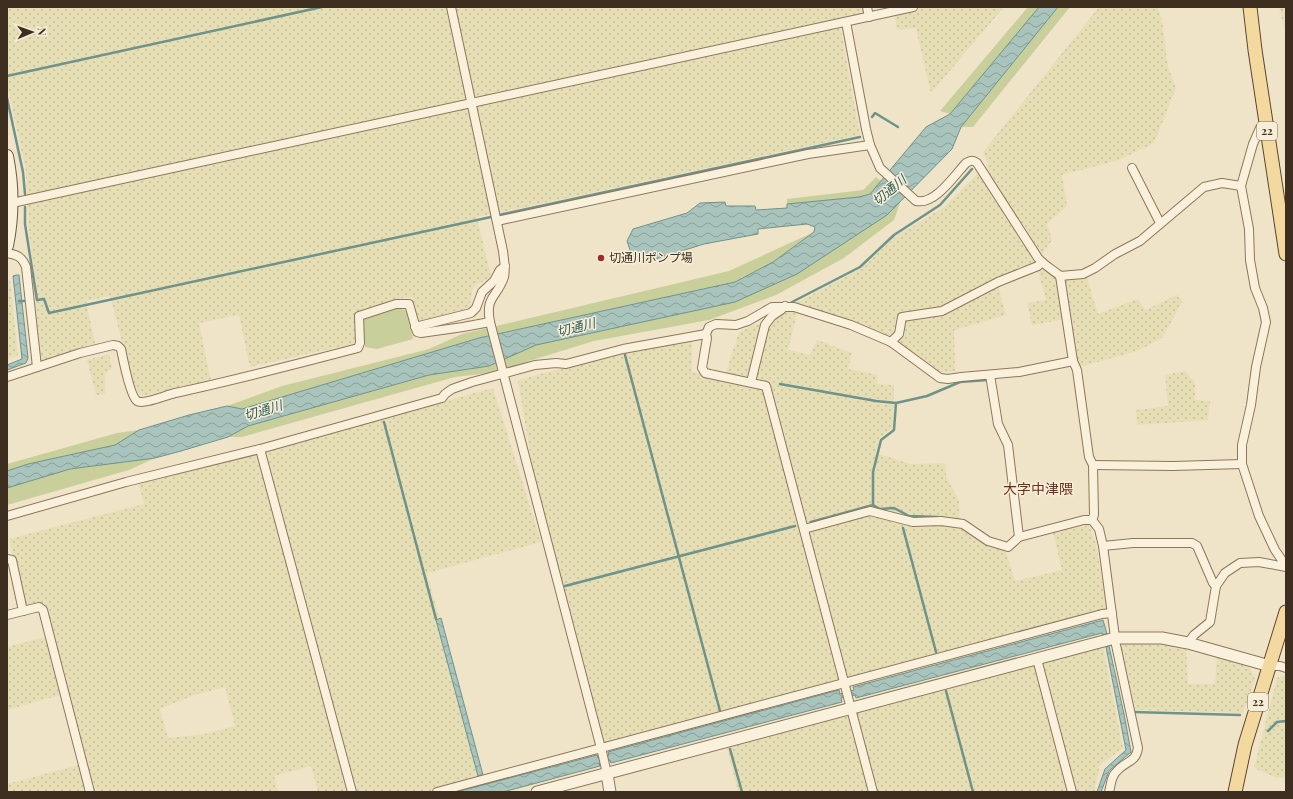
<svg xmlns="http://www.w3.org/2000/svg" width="1293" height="799" font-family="'Playfair Display','Noto Sans JP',serif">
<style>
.farmland{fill:url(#farmland-dots);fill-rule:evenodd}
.grass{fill:#c9cf9b}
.water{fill:url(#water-waves);stroke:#6f938a}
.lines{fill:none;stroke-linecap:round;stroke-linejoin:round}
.stream{stroke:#6f938a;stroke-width:2.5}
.minor-casing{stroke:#8d765c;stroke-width:10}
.tertiary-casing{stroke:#8d765c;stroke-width:13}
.secondary-casing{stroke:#6f573f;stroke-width:14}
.primary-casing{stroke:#5b4430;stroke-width:15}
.minor{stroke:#faf1dc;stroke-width:8}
.tertiary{stroke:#faf1dc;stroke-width:11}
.secondary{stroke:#faf1dc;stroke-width:12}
.primary{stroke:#f3d9a0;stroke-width:13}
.poi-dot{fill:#9e2a2b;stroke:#f7eed8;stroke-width:1.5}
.labels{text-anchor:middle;stroke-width:3;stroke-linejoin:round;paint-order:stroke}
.shield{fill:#f7eed8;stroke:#756857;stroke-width:1}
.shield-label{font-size:11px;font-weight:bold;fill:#3d2e20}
.poi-label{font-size:12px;fill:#3d2e20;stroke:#f7eed8;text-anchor:start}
.water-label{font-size:13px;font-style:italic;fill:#2f5d5a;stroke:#f7eed8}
.quarter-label{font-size:14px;fill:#6b2e1e;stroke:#f7eed8}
</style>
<defs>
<pattern id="farmland-dots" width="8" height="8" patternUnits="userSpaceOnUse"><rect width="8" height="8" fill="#e6deb5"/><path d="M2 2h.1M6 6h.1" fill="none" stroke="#c6bf9b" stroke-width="1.8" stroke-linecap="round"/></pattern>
<pattern id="water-waves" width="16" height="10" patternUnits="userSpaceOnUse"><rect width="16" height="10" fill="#a9c4bc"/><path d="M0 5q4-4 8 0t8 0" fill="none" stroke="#8ba098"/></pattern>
</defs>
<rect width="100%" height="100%" fill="#f0e4c8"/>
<g class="farmland">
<polygon points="7,7 446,7 491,214 477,217 491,277 473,287 469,309 419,322 412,297 395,299 355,314 356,343 250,367 239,315 199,323 211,381 141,396 134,387 110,296 86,301 95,343 41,361 35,304 37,295 28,224 26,172 7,84"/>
<polygon points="454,7 863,7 865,14 839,19 860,135 497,213"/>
<polygon points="924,7 1004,7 931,93 916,28 897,30 894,13"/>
<polygon points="1099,7 1158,7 1162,20 1168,67 1176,88 1154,143 1119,160 1062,175 1067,206 1047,224 1052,240 1036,263 996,278 1006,315 954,330 955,371 940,373 892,338 796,303 862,268 895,237 944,207 988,164 983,152"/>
<polygon points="1279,7 1286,7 1286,36"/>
<polygon points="1044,269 1062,280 1087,278 1098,314 1138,299 1145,310 1177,295 1182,302 1163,337 1140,350 1080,367 1076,362 1072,318 1032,325 1027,303 1046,300 1038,271"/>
<polygon points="10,279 18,356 7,359 7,286"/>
<polygon points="788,310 797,313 788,350 810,355 817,340 852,353 848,369 878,375 877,384 894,385 893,428 879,438 876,453 910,464 945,463 946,476 959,501 960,527 987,544 1006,551 1015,581 1062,570 1053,533 1089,525 1096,544 1107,610 604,744 534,477 518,380 625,352 692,341 692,372 724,379 739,332 756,324 768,325"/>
<polygon points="109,354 112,368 105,374 105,394 96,395 87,360"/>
<polygon points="1185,371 1195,382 1195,400 1210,401 1208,420 1137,425 1136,410 1168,406 1165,375"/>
<polygon points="493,388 541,542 427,573 482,777 427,792 355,792 264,451"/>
<path d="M 257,453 L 348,792 L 318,792 L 311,766 L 274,776 L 278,792 L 94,792 L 44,603 L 25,606 L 9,539 L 144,504 L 138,482 ZM 225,687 L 235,726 L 205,734 L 168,738 L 160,709 L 194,695 Z"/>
<polygon points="45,637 60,695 7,710 7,647"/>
<polygon points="1120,643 1160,643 1186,649 1188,684 1215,684 1217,655 1250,668 1255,679 1243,713 1136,710"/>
<polygon points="1103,647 1123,748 1100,765 1094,792 738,792 727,748"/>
<polygon points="1286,675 1286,777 1277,778 1254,768 1277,678"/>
<polygon points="79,765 86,792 7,792 7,784"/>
</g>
<g class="grass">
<polygon points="1028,7 1039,7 950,114 940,111"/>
<polygon points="1058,7 1070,7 973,127 961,127"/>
<polygon points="876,177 881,181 870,194 859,197 787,204 787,199 863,190"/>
<polygon points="901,200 894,220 844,258 776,295 709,320 594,341 490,373 455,377 242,437 228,437 248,426 429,375 489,366 536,345 735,302 887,215"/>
<polygon points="814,232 773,262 734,282 479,338 242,409 227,406 282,386 429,349 462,334 729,271"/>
<polygon points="399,308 407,311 413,339 377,349 365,347 363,319"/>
<polygon points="139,430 115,445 28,464 7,471 7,464 117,433"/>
<polygon points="155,458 129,470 7,505 7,488 70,469"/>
</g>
<g class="water">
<polygon points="1039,7 1058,7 961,127 952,149 887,215 797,274 735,302 536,345 489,366 429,375 248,426 228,437 181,451 155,458 70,469 7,488 7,471 28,464 115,445 139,430 189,415 227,406 242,409 479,338 735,282 773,262 814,232 815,227 807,224 758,229 758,234 704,244 643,263 632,256 627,241 633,229 687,213 700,203 725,202 726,206 755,206 756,210 787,208 787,204 859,197 870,194 926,127 950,114"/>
<polygon points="16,275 19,275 28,358 26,363 7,370 7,365 22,359 13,276"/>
<polygon points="441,618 483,775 478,776 436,620"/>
<polygon points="1103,620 1107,634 1103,635 1102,633 856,698 855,695 841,698 842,702 611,763 610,760 599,763 600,766 503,792 456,792 597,755 598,758 609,755 608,752 839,690 840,694 854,690 853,687"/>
<polygon points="1109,646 1124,714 1131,752 1109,771 1101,792 1097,792 1105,769 1126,750 1106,647"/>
</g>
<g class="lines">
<g class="stream">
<polyline points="7,76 322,7"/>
<polyline points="7,98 23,172 25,194"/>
<polyline points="872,117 875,113 898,127"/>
<polyline points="25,207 25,224 37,300 44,299 49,313 491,217"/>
<polyline points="499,215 860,137"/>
<polyline points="19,301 25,301"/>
<polyline points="792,302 860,267 894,235 940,205 972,169"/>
<polyline points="625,355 720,711"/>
<polyline points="780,384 876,401 896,403"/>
<polyline points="384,422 436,619"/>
<polyline points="873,505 880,509 894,508 909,516 937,517"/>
<polyline points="811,522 873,505 873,472 881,440 894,430 896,403 927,396 960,382 987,380"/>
<polyline points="903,528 936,652"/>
<polyline points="565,586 795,526"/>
<polyline points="946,691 973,792"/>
<polyline points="1133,712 1240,715"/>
<polyline points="1268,731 1277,722 1286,721"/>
<polyline points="730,749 742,792"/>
</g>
<defs>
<g id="minor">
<path d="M 451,7 L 503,251 C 504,260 506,269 504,277 C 497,298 485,296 490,322 L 603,756 L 607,774"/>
<polyline points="867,7 869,17"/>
<path d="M 846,22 L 866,129 L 870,145 L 880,168 L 916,201 C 935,205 954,176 966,163 C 971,160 973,160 977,163 L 1038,258 C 1044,265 1053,270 1060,276 L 1083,274 L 1095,268 L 1115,254 L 1140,241 L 1204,187 L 1222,183 L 1241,186"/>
<polyline points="1266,126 1260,128 1253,144 1241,186 1249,229 1250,260 1255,288 1263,308 1266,322 1256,367 1251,405 1242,445 1242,464 1259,516 1275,550 1286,566"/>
<polyline points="1132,168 1160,223"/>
<polyline points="12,203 913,7"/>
<polyline points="497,221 808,154 870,145"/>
<path d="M 7,253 C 18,255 22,257 26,267 L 37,367"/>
<polyline points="1060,276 1073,361 1077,370 1089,457 1093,465 1094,515 1092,520"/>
<polyline points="415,327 471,313 476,308 482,292 494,281 500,270 505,266"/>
<polyline points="891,342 899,334 902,317 942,311 998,282 1038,266 1042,262"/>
<polyline points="990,375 998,424 1008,445 1019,537"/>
<path d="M 7,377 L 80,353 L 113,345 L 118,346 L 121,349 C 123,359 130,396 137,401 C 143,405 166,395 175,393 C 236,380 297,364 358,348 L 360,343 L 359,316 L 396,304 L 409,304 L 417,332 L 421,333 L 463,327 L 490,322"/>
<polyline points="751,382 765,325 772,316 781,310 785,306"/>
<polyline points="260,449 352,792"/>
<polyline points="1093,465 1173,466 1242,464"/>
<polyline points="7,516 126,482 260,449 442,398 445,394 452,389 472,382 535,365 556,363 566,364 623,349 706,334"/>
<path d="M 804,529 L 870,511 L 913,522 L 941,521 L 963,524 L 988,541 L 1008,547 L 1019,537 L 1084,520 L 1092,520 L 1099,529 L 1103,546 L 1116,645 L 1138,748 C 1136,763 1125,761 1117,771 C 1111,776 1111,785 1109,792"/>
<polyline points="1103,546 1133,543 1192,543 1197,546 1213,583 1216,586"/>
<polyline points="7,559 12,560 23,611"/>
<polyline points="7,615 39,607 43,610 90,792"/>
<polyline points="1188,643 1194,635 1210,622 1216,586 1225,573 1240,563 1259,562 1286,567"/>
<polyline points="1037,659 1072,792"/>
<polyline points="1270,666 1280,666 1286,668"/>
<polyline points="437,792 1102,614 1112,613"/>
<polyline points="873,792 766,386 705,373 702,368 707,338 706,334 709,327 716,324 736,325 748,321 772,307 794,307 851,325 891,342 940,378 948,379 961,377 1019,372 1073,361"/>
</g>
<g id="tertiary">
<polyline points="607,774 610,792"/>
<polyline points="537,792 1115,638 1162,638 1188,643 1270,666"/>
</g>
<path id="secondary" d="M 7,156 C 13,186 13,216 7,246"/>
<g id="primary">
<polyline points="1250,7 1255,50 1286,254"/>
<polyline points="1235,792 1245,745 1286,612"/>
</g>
</defs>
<use href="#minor" class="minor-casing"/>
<use href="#tertiary" class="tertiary-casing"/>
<use href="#secondary" class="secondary-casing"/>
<use href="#primary" class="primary-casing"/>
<use href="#minor" class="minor"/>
<use href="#tertiary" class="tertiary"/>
<use href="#secondary" class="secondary"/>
<use href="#primary" class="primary"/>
</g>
<circle class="poi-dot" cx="601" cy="258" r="4"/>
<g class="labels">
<g class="shield">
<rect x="1257" y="122" width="20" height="18" rx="3"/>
<rect x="1248" y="693" width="20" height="18" rx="3"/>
</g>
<g class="shield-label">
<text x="1267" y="135">22</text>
<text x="1258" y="706">22</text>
</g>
<g class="poi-label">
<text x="609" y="262">切通川ポンプ場</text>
</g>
<g class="water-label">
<text transform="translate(889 190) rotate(-40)" y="5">切通川</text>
<text transform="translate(576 327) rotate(-14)" y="5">切通川</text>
<text transform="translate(263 410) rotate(-17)" y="5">切通川</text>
</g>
<g class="quarter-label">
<text x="1038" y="494">大字中津隈</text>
</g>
</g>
<rect width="1293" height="799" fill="none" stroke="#3d2e20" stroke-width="16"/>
<g transform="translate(32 32) rotate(88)" stroke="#f7eed8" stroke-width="3" paint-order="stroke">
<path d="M0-3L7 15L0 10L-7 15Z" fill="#3d2e20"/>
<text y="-6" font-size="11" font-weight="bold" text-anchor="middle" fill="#3d2e20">N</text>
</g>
</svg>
